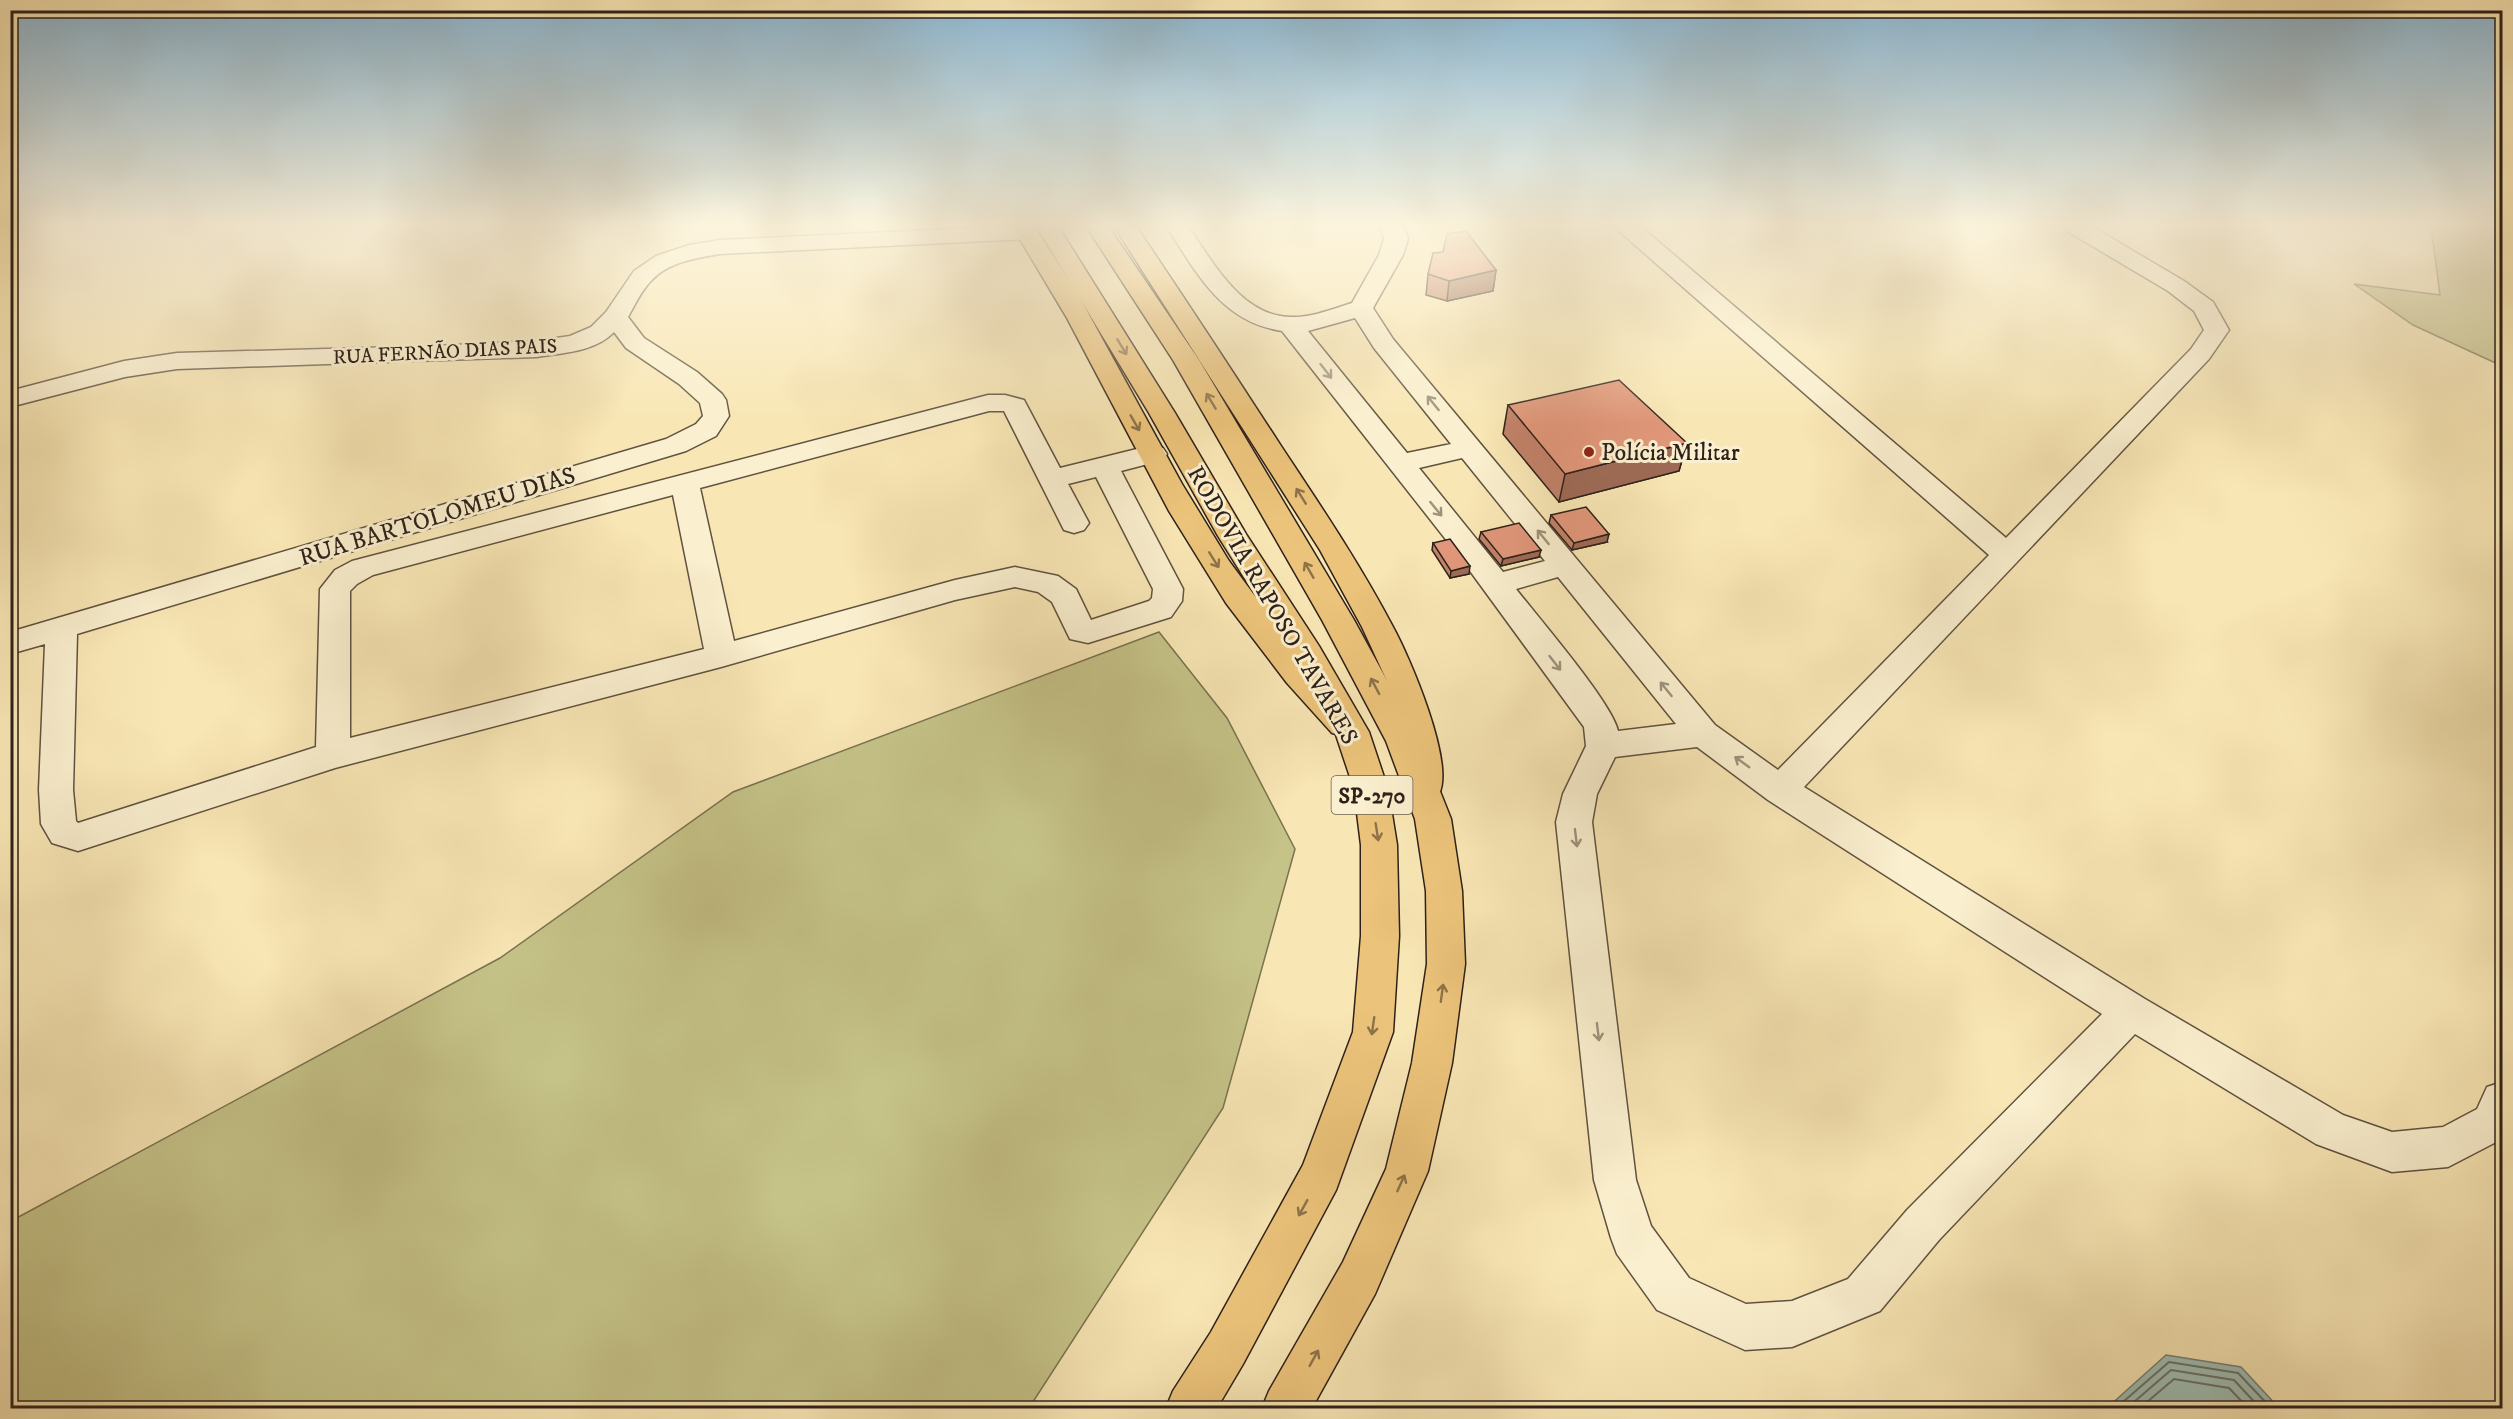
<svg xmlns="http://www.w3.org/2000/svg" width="2513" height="1419" font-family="'IM FELL DW Pica',serif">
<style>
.green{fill:#c5c388;stroke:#7a7251;stroke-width:1.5}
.water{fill:#9fbeb5;stroke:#727f77;stroke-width:1.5}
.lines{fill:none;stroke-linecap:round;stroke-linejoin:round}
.shore{stroke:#667068;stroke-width:2}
.minor-casing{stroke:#605240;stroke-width:3}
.major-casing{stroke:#2e211a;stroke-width:3}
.highway-casing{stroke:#2e211a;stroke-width:3}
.minor{fill:#faefce;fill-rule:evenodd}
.major{fill:#ecc37a;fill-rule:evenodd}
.highway{fill:#ecc37a;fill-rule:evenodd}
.wall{fill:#c28269;stroke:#2e211a;stroke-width:1.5}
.shaded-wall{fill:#9e6a55;stroke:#2e211a;stroke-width:1.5}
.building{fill:#e1977a;stroke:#2e211a;stroke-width:1.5}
.oneway{stroke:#8d724a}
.oneway2{stroke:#9e927d}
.poi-dot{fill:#8f2418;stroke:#faefce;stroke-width:2}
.labels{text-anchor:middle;stroke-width:6;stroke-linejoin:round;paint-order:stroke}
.far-street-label{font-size:20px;fill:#2e211a;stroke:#faefce}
.shield{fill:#faefce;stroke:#6b5f50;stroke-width:1.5}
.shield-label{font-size:22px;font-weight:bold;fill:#2e211a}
.poi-label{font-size:24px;fill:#2e211a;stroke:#faefce;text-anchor:start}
.street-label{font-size:24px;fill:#2e211a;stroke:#faefce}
</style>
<rect width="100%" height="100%" fill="#f8e6b4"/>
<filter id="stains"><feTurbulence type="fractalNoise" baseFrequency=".00333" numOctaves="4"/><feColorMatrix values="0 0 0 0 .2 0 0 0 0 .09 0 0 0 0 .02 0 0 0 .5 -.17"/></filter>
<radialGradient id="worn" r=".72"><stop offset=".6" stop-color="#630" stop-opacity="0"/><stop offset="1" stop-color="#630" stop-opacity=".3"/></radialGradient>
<g class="green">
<polygon points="2431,226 2502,226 2502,366 2413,325 2354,284 2440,295"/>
<polygon points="1159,632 1227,718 1295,849 1223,1108 1029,1408 11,1408 11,1221 500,958 733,792"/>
</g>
<polygon class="water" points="2166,1355 2241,1367 2279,1408 2107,1408"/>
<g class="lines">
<g class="shore">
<polyline points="2116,1408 2169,1362 2238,1373 2271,1408"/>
<polyline points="2127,1408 2171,1370 2234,1380 2260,1408"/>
<polyline points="2140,1408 2174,1379 2229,1388 2248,1408"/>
</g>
<defs>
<g id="minor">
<path d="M 1017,226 L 1035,227 L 1038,232 L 1035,237 L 1027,239 L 720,254 C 696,258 668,262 651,281 C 641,291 635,305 628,317 L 644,338 L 697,372 L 722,394 L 726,400 L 729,416 L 716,436 L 686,451 L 77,634 L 73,790 L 76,821 L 78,823 L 316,747 L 320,589 L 335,570 L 352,561 L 988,395 L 1005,395 L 1024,400 L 1060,468 L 1153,445 L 1163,448 L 1167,454 L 1163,460 L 1121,471 L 1183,589 L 1182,601 L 1171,617 L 1088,643 L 1070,639 L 1052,602 L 1038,592 L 1015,587 L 955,600 L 721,667 L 335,768 L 78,851 L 52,843 L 41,824 L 39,790 L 45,644 L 10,654 L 10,632 L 666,439 L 696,424 L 703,416 L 700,403 L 679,384 L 626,348 L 614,332 C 595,352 562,353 536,357 L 177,369 L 125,377 L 10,407 L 10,391 L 124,361 L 177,353 L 434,346 L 536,341 L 570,336 L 591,327 L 606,312 L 634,271 L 656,256 L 689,245 L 720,240 ZM 989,411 L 1004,411 L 1064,530 L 1074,533 L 1084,530 L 1089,523 L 1068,484 L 1096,477 L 1153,589 L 1152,598 L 1149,601 L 1091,620 L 1076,589 L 1058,576 L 1015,567 L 955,580 L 734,641 L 700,488 ZM 673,495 L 704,649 L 350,738 L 350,591 L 357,584 L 373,575 Z"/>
<path d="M 1166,226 L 1188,226 C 1213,262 1242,318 1293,317 C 1313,317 1333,309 1352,303 L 1379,255 L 1384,239 L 1381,226 L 1403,226 L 1408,239 L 1403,255 L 1373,308 L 1393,339 L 1715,725 L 1778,770 L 1989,555 L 1619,231 L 1616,226 L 1640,226 L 2006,538 L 2191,349 L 2204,330 L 2194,311 L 2168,291 L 2067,231 L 2064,226 L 2091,226 L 2184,281 L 2213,302 L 2229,330 L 2209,359 L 1804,787 L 2145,999 L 2343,1115 L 2392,1132 L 2443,1127 L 2477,1109 L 2487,1087 L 2502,1082 L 2502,1139 L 2448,1167 L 2392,1172 L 2316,1144 L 2135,1034 L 1939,1240 L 1880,1311 L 1792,1347 L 1745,1350 L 1657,1310 L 1617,1254 L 1611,1238 L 1594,1180 L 1556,822 L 1563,794 L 1586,746 L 1584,727 L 1462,560 L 1282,331 C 1221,322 1197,273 1166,226 ZM 1355,318 L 1374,348 L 1451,444 L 1407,453 L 1308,331 ZM 1462,458 L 1545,561 L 1503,572 L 1419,468 ZM 1558,577 L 1676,724 L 1618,731 C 1613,704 1537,616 1516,589 ZM 1697,747 L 1768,800 L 2102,1014 L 1907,1210 L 1848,1279 L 1792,1301 L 1746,1304 L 1689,1278 L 1651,1226 L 1636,1180 L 1592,822 L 1597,794 L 1615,757 Z"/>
</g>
<g id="major">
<polygon points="1012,226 1034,226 1076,291 1182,484 1229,561 1288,641 1356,715 1361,724 1356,733 1344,736 1332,733 1287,683 1226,603 1169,511 1067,318"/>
<path d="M 1114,226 L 1136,226 C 1185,299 1233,372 1281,446 C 1320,505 1360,564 1393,627 C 1410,658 1455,763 1439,794 L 1427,797 L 1415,794 L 1410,784 L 1402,736 L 1386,679 L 1362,627 L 1320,550 Z"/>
</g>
<g id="highway">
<polygon points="1036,226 1058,226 1175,413 1246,534 1319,646 1369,732 1388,789 1397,845 1399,936 1393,1032 1336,1190 1243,1364 1217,1408 1166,1408 1173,1391 1211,1332 1303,1165 1353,1032 1361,936 1361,845 1354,789 1335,732 1295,659 1218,536 1149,413"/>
<polygon points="1086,226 1108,226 1199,360 1354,620 1420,741 1451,819 1462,891 1465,964 1452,1063 1428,1171 1375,1294 1312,1408 1262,1408 1269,1391 1343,1262 1386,1169 1412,1063 1427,964 1426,891 1415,819 1386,741 1322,620 1173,360"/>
</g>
</defs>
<use href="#minor" class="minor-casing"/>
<use href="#major" class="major-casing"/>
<use href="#highway" class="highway-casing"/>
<use href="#minor" class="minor"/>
<use href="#major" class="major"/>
<use href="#highway" class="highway"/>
</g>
<g class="wall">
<polygon points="1496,270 1493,291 1447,301 1426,295 1428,274"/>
<polygon points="1508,405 1687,443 1679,471 1559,502 1503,434"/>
<polygon points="1551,515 1607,542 1572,550 1549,523"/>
<polygon points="1481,532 1539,557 1501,566 1479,539"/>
<polygon points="1433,543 1469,574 1450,578 1432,550"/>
</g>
<g class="shaded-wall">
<polygon points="1496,270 1493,291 1447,301 1449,281"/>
<polygon points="1687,443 1679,471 1559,502 1565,474"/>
<polygon points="1609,534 1607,542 1572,550 1574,543"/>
<polygon points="1541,550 1539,557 1501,566 1503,559"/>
<polygon points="1470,566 1469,574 1450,578 1451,571"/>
</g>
<g class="building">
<polygon points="1466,231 1496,270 1449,281 1428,274 1433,253 1443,252 1447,234"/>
<polygon points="1619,380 1687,443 1565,474 1508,405"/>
<polygon points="1586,507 1609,534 1574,543 1551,515"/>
<polygon points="1519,523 1541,550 1503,559 1481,532"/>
<polygon points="1450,539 1470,566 1451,571 1433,543"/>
</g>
<defs><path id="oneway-shaft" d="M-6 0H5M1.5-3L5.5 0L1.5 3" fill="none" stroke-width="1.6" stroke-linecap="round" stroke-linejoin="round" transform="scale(1.5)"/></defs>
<g class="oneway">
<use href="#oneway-shaft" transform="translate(1122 347) rotate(59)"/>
<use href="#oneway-shaft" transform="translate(1211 401) rotate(-121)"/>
<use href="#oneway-shaft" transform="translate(1135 423) rotate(60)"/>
<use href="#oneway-shaft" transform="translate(1301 496) rotate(-122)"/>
<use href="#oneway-shaft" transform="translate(1214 560) rotate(58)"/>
<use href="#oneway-shaft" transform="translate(1309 570) rotate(-120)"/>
<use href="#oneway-shaft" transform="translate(1375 686) rotate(-118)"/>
<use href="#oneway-shaft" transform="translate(1377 832) rotate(81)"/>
<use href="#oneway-shaft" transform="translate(1442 993) rotate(-82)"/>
<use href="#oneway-shaft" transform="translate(1373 1026) rotate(98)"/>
<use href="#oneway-shaft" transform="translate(1401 1183) rotate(-66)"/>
<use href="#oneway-shaft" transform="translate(1303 1208) rotate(119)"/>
<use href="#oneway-shaft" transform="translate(1314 1358) rotate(-61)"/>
</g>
<g class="oneway2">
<use href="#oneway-shaft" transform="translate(1326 371) rotate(52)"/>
<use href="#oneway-shaft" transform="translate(1433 403) rotate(-129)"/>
<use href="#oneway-shaft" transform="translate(1436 509) rotate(51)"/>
<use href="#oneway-shaft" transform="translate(1543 537) rotate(-129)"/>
<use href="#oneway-shaft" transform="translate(1555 663) rotate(52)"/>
<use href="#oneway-shaft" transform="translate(1666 689) rotate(-129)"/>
<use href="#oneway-shaft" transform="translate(1742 762) rotate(-144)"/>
<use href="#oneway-shaft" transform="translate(1576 838) rotate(83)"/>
<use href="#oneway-shaft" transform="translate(1598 1032) rotate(83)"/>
</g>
<linearGradient id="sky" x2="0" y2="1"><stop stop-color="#8bb8d4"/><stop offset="0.53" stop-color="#fcf4dd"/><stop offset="1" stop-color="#fcf4dd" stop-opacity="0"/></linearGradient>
<rect width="2513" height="424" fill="url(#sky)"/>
<circle class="poi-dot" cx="1589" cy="452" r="6"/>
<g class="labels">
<g class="far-street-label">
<text transform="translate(445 351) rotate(-3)" y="7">RUA FERNÃO DIAS PAIS</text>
</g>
<rect class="shield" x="1331.5" y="776" width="81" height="38" rx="4.5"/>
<g class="shield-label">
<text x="1372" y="803">SP-270</text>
</g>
<g class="poi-label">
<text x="1601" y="460">Polícia Militar</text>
</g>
<g class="street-label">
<text transform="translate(437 516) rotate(-17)" y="8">RUA BARTOLOMEU DIAS</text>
<text transform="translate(1273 605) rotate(60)" y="8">RODOVIA RAPOSO TAVARES</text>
</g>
</g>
<rect width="2513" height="1419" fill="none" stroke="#f8e6b4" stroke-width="36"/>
<rect x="12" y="12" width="2489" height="1395" fill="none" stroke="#2e211a" stroke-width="3"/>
<rect x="18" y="18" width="2477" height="1383" fill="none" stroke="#2e211a" stroke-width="1.5"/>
<rect width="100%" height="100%" filter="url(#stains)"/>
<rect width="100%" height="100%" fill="url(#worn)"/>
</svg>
